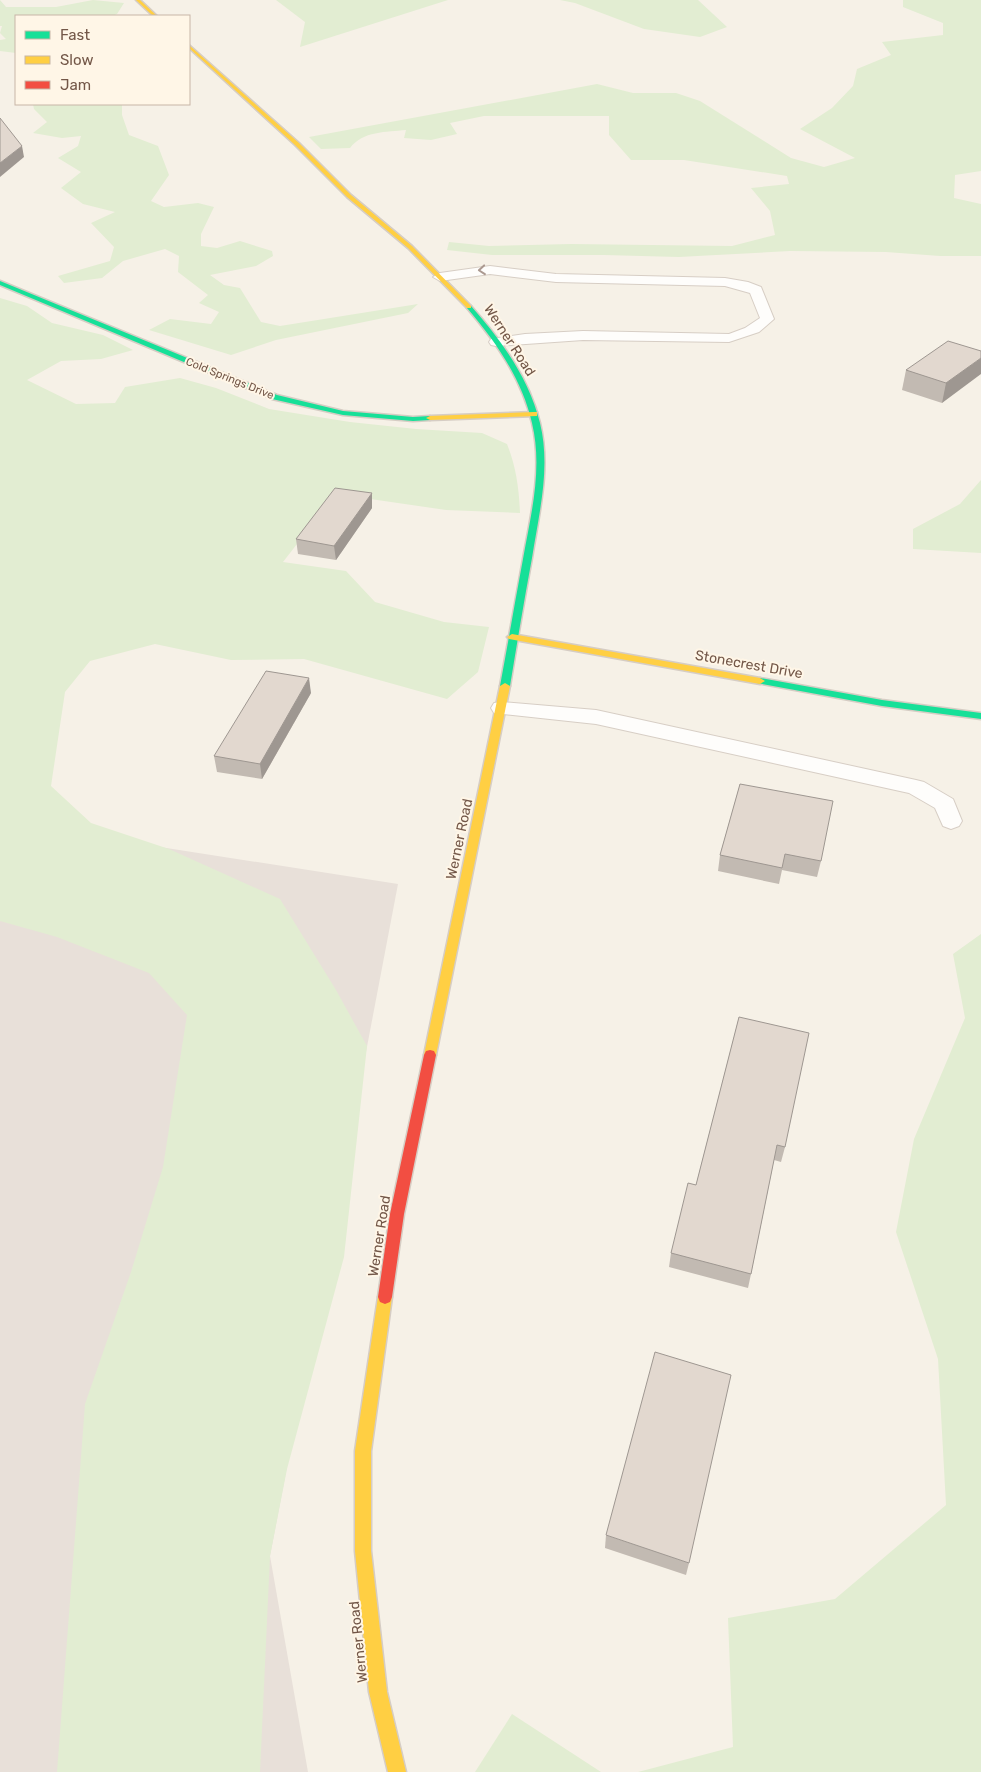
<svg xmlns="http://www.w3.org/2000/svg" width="981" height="1772" font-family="Rubik,sans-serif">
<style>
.industrial{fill:#e8e0d9}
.green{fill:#e2edd2}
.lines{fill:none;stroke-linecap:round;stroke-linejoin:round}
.lane-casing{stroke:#d7cec5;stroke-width:2}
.fast-casing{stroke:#d6cdc4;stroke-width:3}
.slow-casing{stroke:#d6cdc4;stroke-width:3}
.jam-casing{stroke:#d6cdc4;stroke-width:3}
.lane{fill:#fefdfb;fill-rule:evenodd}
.fast{fill:#16e098;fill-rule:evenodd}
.slow{fill:#ffcf43;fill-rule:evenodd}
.jam{fill:#f24e42;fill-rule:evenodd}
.wall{fill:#c2bab2}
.shaded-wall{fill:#9e9791}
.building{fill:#e2d8cf;stroke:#9e9791}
.oneway{stroke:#ab9990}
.labels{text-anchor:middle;stroke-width:4;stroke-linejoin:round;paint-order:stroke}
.far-street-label{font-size:11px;fill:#735748;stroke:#fff6e7}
.street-label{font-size:14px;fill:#735748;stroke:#fff6e7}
</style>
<rect width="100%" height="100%" fill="#f6f1e7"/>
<polygon class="industrial" points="0,822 398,884 270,1556 308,1772 0,1772"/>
<g class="green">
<polygon points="0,0 6,7 56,7 93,0 124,3 117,14 112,16 16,16 16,53 0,51 0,40 6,39 0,33 2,26 0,26"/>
<polygon points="276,0 448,0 300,47 305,22"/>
<polygon points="560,0 698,0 727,27 700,37 644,29 575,3"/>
<path d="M 903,0 L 981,0 L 981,171 L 955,175 L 954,198 L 981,204 L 981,256 L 940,256 L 886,252 L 790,251 L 679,257 L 604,255 L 492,255 L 447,250 L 449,242 L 489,246 L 571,244 L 732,246 L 775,235 L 770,211 L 751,188 L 789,184 L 787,176 L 684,160 L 631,160 L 609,135 L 609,116 L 484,116 L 450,123 L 457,134 L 431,140 L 404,138 L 406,130 C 386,132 363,131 350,148 L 321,149 L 309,137 L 597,84 L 633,93 L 676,93 L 700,101 L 791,158 L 824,167 L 855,158 L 800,129 L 832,108 L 853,86 L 857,69 L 891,55 L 882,42 L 943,35 L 943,23 L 903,7 Z"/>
<polygon points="33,104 122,104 122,115 129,135 158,146 169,175 151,201 164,207 198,203 214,207 201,234 201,246 217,248 240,241 272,251 273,256 256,266 210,275 224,285 240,288 261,322 280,326 418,304 408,313 276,340 231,355 149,330 170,319 211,324 219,312 199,303 208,295 178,272 179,256 165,249 123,261 102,278 64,283 58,276 110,261 114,247 91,223 115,212 83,204 61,188 81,172 58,158 78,146 81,136 62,138 33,133 47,122 34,109"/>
<path d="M 0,298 L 27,306 L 52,323 L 103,335 L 133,350 L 101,359 L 61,361 L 27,380 L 76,404 L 115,403 L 125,387 L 180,378 L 216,388 L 269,409 L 350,422 L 416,429 L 482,433 L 507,444 C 516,467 519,488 520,513 L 446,510 L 336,494 L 283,562 L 346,571 L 375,602 L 444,622 L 489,627 L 478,672 L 447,699 L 304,659 L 231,660 L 155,644 L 90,661 L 65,692 L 51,786 L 91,823 L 169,849 L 280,899 L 336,990 L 367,1046 L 344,1257 L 287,1469 L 270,1556 L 260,1772 L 57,1772 L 85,1404 L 131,1272 L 163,1167 L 187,1015 L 149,973 L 57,937 L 0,921 Z"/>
<polygon points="981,480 981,553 913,549 913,529 960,504"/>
<polygon points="981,934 981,1772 638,1772 733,1747 728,1618 835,1599 946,1505 938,1359 896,1232 914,1139 965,1018 953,954"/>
<polygon points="512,1714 601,1772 475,1772"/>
</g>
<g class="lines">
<defs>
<g id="lane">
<polygon points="490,266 556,274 725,278 748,282 761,287 774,319 759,332 729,342 583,340 496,346 491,345 489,342 491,339 525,334 583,331 729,334 745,328 760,318 750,293 725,286 556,282 490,274 440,281 433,277 440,273"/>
<polygon points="501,702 596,710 916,780 924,782 953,799 962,821 959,826 951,829 943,826 935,808 909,793 596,724 494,713 491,708 494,703"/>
</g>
<g id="fast">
<polygon points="0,281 277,395 343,411 413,417 430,416 434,418 430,420 413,421 343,415 272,399 0,285"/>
<path d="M 467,306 L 471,306 C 501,340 529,378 540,423 C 551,468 539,513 532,558 C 524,601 517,643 510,686 L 505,689 L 500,686 C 508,644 515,601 523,559 C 531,514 543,469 532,423 C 522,379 496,342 467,308 Z"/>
<polygon points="760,678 882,700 981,713 981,719 882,706 757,683 755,681"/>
</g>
<g id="slow">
<polygon points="136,0 140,0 157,16 153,16"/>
<polygon points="189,45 299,143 351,195 412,246 471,306 471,308 467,308 408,248 347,197 295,145 189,48"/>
<polygon points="534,412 537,412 537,416 430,420 426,418 430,416"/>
<polygon points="512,634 760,678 765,681 760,684 509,639 507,637"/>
<polygon points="505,683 510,686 436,1055 434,1059 430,1060 426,1059 424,1055 500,686"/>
<polygon points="385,1290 390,1292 392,1297 371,1451 371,1551 387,1692 406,1772 388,1772 369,1692 355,1551 355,1451 378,1297 380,1292"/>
</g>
<polygon id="jam" points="430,1050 434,1051 436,1055 404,1214 392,1297 390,1302 385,1304 380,1302 378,1297 390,1214 424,1055 426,1051"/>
</defs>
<use href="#lane" class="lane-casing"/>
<use href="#fast" class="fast-casing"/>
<use href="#slow" class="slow-casing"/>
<use href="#jam" class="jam-casing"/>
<use href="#lane" class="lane"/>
<use href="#fast" class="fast"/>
<use href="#slow" class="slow"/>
<use href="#jam" class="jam"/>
</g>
<g class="wall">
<polygon points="981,351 942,403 902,390 906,370"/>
<polygon points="372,493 372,508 336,560 298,554 296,539"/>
<polygon points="311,693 262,779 217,772 214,756"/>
<polygon points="740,784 821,861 817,877 782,870 779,884 718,871 720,855"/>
<polygon points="739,1017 785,1147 781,1162 774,1160 751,1274 748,1288 669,1267 671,1253 696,1185"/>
<polygon points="606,1535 689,1563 686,1575 605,1548"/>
</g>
<g class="shaded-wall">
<polygon points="22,146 24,157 0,177 0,163"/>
<polygon points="981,358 981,374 942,403 946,383"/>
<polygon points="372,493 372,508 336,560 334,546"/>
<polygon points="309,678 311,693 262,779 260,764"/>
</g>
<g class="building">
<polygon points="0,118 22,146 0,163"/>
<polygon points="948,341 981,351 981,358 946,383 906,370"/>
<polygon points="335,488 372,493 334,546 296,539"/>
<polygon points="266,671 309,678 260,764 214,756"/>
<polygon points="740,784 833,801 821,861 785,854 782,868 720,855"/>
<polygon points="739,1017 809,1033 785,1147 777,1145 751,1274 671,1253 688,1183 696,1185"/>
<polygon points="655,1352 731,1375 689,1563 606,1535"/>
</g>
<defs><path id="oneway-chevron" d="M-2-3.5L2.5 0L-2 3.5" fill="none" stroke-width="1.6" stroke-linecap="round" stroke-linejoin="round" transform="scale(1.25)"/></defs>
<use class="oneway" href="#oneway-chevron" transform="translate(482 270) rotate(175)"/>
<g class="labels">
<g class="far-street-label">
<text transform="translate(230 378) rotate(22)" y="4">Cold Springs Drive</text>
</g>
<g class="street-label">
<text transform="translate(510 340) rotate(57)" y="5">Werner Road</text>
<text transform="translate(749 664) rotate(10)" y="5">Stonecrest Drive</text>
<text transform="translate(459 839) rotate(-78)" y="5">Werner Road</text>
<text transform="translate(379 1236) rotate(-81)" y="5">Werner Road</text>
<text transform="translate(358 1642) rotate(-96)" y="5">Werner Road</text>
</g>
</g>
<rect x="15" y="15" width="175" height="90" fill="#fff6e7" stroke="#c7b6a7"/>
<rect x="25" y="31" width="25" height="8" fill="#16e098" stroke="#c7b6a7"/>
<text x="60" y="40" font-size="15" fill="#735748">Fast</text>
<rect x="25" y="56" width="25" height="8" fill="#ffcf43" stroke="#c7b6a7"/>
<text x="60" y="65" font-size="15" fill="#735748">Slow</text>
<rect x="25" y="81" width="25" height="8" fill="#f24e42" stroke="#c7b6a7"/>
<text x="60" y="90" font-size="15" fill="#735748">Jam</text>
</svg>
